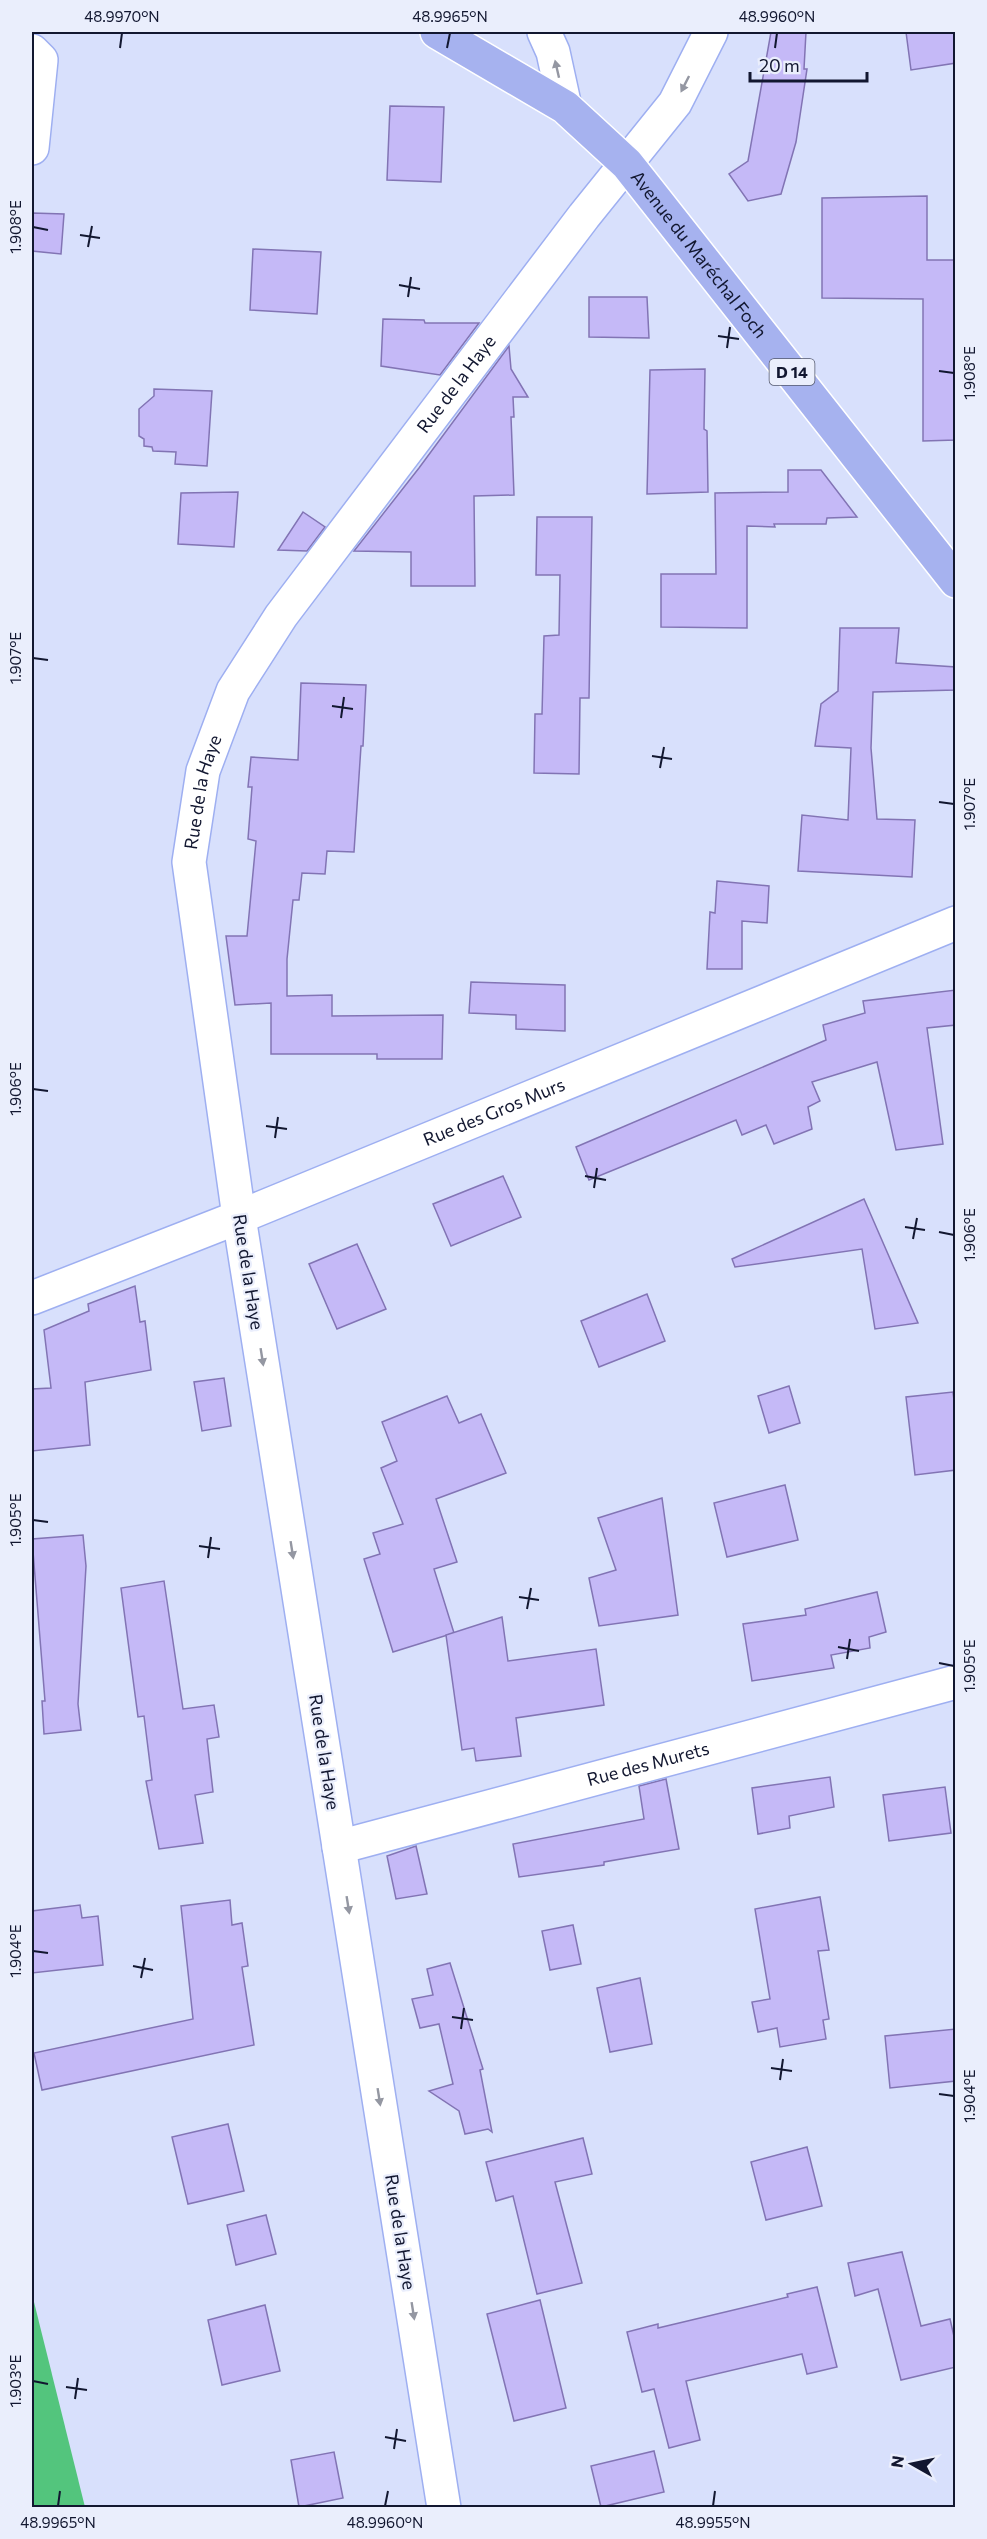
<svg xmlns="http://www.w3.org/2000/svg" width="987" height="2539" font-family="Commissioner,sans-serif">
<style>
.forest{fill:#53c57d}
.building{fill:#c5b9f7;stroke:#8274b4;stroke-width:1.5}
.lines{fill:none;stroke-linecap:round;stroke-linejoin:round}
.minor-casing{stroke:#9eaff1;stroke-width:36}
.major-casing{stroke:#fff;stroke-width:36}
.minor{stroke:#fff;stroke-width:33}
.major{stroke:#a6b2ef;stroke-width:33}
.oneway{fill:#9497a2}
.ticks{fill:none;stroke:#121730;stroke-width:2}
.labels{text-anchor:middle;stroke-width:4.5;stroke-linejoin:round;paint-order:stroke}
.shield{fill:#eaeefc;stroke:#53586d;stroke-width:1.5}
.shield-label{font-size:16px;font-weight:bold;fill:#121730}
.street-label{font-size:18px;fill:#121730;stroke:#eaeefc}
.neatline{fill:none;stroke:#121730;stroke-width:2}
.ticks-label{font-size:15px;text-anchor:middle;fill:#121730}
</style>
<rect width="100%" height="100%" fill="#d8e0fc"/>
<polygon class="forest" points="32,2294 85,2507 32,2507"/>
<g class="building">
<polygon points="771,32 806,32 804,69 807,69 796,142 781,194 748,201 729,174 748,161"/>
<polygon points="906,32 956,32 956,63 911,70"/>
<polygon points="390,106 444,107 441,182 387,180"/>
<polygon points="927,196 927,260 956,260 956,440 923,441 923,299 822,298 822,198"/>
<polygon points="32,213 64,214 61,254 32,251"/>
<polygon points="253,249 321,252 317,314 250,310"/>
<polygon points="589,297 647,297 649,338 589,337"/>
<polygon points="383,319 424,320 425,323 479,323 440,375 381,366"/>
<polygon points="509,346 511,369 528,397 513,397 514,417 511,417 514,495 474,496 475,586 411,586 411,552 354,551 419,468"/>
<polygon points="705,369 704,429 707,431 708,492 647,494 650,370"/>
<polygon points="154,389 212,391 207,466 175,464 176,452 153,451 152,447 144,446 144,439 139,436 139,409 154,396"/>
<polygon points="788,470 821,470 857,517 827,518 826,524 774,524 775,527 747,526 747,628 661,627 661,574 716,574 715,493 788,492"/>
<polygon points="238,492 234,547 178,544 181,493"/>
<polygon points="303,512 325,527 307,551 278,550"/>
<polygon points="537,517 592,517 589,698 580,698 579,774 534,773 535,714 542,714 544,636 559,635 560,575 536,575"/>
<polygon points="840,628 899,628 896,663 956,667 956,690 873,692 871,748 877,819 915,820 912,877 798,871 802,815 848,820 851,748 815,746 821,704 838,691"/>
<polygon points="301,683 366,685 363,746 361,746 354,852 327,851 325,874 302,873 299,900 293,900 287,959 287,996 332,995 332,1016 443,1015 442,1059 377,1059 377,1054 271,1054 271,1003 235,1005 226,936 247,936 256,841 248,839 252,787 248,787 251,757 298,760"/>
<polygon points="717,881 769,886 767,923 742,921 742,969 707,969 710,912 715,913"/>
<polygon points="471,982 565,985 565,1031 516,1029 516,1015 469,1013"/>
<polygon points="956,990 956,1025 927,1028 943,1144 896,1150 877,1062 812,1082 820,1101 808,1107 812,1129 774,1144 766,1125 742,1135 736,1120 589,1180 576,1147 826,1040 823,1025 865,1013 863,1001"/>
<polygon points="503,1176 521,1217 451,1246 433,1204"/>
<polygon points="864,1199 918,1323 875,1329 862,1249 735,1267 732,1259"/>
<polygon points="357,1244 386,1309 337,1329 309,1264"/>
<polygon points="135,1286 140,1322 145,1321 151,1370 85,1382 90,1445 32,1451 32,1389 51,1388 44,1330 89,1311 88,1304"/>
<polygon points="647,1294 665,1341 599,1367 581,1321"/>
<polygon points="224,1378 231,1426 202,1431 194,1382"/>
<polygon points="789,1386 800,1423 769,1433 758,1396"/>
<polygon points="953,1392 956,1417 956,1470 915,1475 906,1397"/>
<polygon points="447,1396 459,1423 481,1414 506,1473 436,1499 457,1562 434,1569 454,1633 393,1652 364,1559 380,1554 373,1533 403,1524 381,1468 397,1461 382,1422"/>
<polygon points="785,1485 798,1540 727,1557 714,1503"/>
<polygon points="662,1498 678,1615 599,1626 589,1578 616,1570 598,1518"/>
<polygon points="83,1535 86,1566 78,1704 81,1730 44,1734 42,1701 45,1701 32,1539"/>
<polygon points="164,1581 183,1709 214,1705 219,1737 207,1739 213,1792 195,1795 203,1843 159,1849 146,1781 152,1780 144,1716 138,1717 121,1588"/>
<polygon points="877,1592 886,1632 869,1637 870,1648 831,1655 834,1668 752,1681 743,1624 806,1615 805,1609"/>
<polygon points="502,1617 508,1661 596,1649 604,1705 516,1718 521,1756 476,1761 474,1748 462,1750 446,1635"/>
<polygon points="830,1777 834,1807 789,1816 790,1828 758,1834 752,1788"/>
<polygon points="666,1779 679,1849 604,1862 604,1865 519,1877 513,1844 644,1819 639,1786"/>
<polygon points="945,1787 951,1833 889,1841 883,1795"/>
<polygon points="416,1846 427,1894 396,1899 387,1856"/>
<polygon points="820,1897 829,1950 818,1951 829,2019 823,2020 826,2039 780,2047 777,2028 758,2032 752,2002 770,1999 755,1909"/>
<polygon points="230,1900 232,1925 242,1923 248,1966 242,1967 254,2045 42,2090 34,2053 193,2019 181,1906"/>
<polygon points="80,1905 82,1918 98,1916 103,1965 32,1973 32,1911"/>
<polygon points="573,1925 581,1964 550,1970 542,1931"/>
<polygon points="450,1963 483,2069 480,2070 492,2132 488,2129 465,2134 459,2111 429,2091 453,2084 439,2024 420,2028 412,1999 433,1995 427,1969"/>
<polygon points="640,1978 652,2044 610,2052 597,1988"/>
<polygon points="956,2029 956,2081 890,2088 885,2036"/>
<polygon points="228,2124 244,2191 188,2204 172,2137"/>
<polygon points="583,2138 592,2174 555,2182 582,2283 537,2294 513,2196 496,2201 486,2162"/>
<polygon points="807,2147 822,2206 766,2220 751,2162"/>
<polygon points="266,2215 276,2254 236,2265 227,2225"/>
<polygon points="902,2252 921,2326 950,2319 956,2345 956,2367 901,2380 878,2289 855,2296 848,2263"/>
<polygon points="817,2287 837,2367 807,2374 802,2354 686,2381 700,2440 669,2448 654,2389 642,2392 627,2332 658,2324 658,2328 788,2297 787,2294"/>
<polygon points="540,2300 566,2408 514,2421 487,2314"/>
<polygon points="265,2305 280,2371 222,2385 208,2320"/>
<polygon points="654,2451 664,2492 601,2507 591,2466"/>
<polygon points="334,2452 343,2498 299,2507 291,2460"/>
</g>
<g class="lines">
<defs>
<g id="minor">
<polyline points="544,32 553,52 565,107"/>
<polyline points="32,51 41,60 32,148"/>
<path id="s1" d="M 32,1298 L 239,1217 L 956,923"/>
<path id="s2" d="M 339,1847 L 956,1682"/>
<path id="s3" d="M 444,2508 L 239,1217 L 189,862 L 203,771 L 233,691 L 281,616 L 584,216 L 675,103 L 711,32"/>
</g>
<g id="major">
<path id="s4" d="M 437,32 L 565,107 L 627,164 L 956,581"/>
</g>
</defs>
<use href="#minor" class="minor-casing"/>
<use href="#major" class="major-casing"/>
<use href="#minor" class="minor"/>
<use href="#major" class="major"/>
</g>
<defs><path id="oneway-solid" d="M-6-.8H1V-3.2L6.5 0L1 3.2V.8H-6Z" transform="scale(1.5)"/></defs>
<g class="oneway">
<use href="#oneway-solid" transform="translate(557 69) rotate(-103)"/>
<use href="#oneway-solid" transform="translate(685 84) rotate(117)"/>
<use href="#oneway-solid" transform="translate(262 1357) rotate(81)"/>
<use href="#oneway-solid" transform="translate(292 1550) rotate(81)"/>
<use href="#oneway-solid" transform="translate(348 1905) rotate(81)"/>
<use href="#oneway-solid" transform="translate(379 2097) rotate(81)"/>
<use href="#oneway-solid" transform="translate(413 2311) rotate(81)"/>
</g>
<path class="ticks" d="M 120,48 L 122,33M 447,48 L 450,33M 775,48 L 777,33M 33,227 L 48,230M 80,235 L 100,238M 88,247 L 92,226M 399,285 L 420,289M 408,297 L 411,277M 718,336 L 739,339M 727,348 L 730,327M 939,371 L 954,373M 33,658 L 48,660M 332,706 L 353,709M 341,718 L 344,697M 652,756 L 672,759M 660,768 L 664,747M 939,802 L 954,804M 33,1089 L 48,1091M 266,1126 L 287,1129M 275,1138 L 278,1117M 585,1176 L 606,1180M 594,1188 L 597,1168M 905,1227 L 925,1230M 939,1232 L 954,1235M 913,1239 L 917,1218M 33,1520 L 48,1522M 199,1546 L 220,1549M 208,1558 L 211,1537M 519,1597 L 539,1600M 527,1609 L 531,1588M 838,1647 L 859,1651M 847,1659 L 850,1639M 939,1663 L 954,1666M 33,1951 L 48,1953M 133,1966 L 153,1970M 141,1978 L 145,1958M 452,2017 L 473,2020M 461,2029 L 464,2008M 771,2068 L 792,2071M 780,2080 L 783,2059M 939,2094 L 954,2096M 33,2381 L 48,2384M 66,2387 L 87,2390M 75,2399 L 78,2378M 385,2437 L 406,2441M 394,2449 L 397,2429M 58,2506 L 60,2491M 385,2506 L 388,2491M 713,2506 L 715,2491"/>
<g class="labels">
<rect class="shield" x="769.5" y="359" width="45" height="26" rx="4.5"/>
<g class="shield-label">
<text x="792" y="378">D 14</text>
</g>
<g class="street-label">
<text dy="6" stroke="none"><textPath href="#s4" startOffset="348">Avenue du Maréchal Foch</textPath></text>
<text dy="6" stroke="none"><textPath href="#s3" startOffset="2223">Rue de la Haye</textPath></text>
<text dy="6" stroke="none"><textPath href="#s3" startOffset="1737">Rue de la Haye</textPath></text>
<text dy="6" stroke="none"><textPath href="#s1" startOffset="498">Rue des Gros Murs</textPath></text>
<text transform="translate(248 1272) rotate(81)" y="6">Rue de la Haye</text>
<text transform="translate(324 1752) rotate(81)" y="6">Rue de la Haye</text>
<text dy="6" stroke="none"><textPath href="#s2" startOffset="320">Rue des Murets</textPath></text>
<text transform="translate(400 2232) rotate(81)" y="6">Rue de la Haye</text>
</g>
</g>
<rect width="987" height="2539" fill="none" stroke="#eaeefc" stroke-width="66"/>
<g transform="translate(912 2464) rotate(279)" stroke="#eaeefc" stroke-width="4.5" paint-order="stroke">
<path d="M0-4.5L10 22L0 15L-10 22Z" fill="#121730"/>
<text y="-9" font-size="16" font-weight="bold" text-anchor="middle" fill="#121730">N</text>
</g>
<path d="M750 72v9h117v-9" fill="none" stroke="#121730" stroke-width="3"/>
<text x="759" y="72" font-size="18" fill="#121730" stroke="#eaeefc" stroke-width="4.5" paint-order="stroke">20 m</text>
<rect x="33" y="33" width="921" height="2473" class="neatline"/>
<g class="ticks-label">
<text x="122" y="22">48.9970°N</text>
<text x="450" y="22">48.9965°N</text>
<text x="777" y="22">48.9960°N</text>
<text transform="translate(16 227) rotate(-90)" y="5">1.908°E</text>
<text transform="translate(970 373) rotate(-90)" y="5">1.908°E</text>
<text transform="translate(16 658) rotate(-90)" y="5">1.907°E</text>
<text transform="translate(970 804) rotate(-90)" y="5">1.907°E</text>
<text transform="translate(16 1089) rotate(-90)" y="5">1.906°E</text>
<text transform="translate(970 1235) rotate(-90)" y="5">1.906°E</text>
<text transform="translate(16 1520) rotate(-90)" y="5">1.905°E</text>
<text transform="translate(970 1666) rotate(-90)" y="5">1.905°E</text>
<text transform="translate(16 1951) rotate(-90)" y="5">1.904°E</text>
<text transform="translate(970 2096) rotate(-90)" y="5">1.904°E</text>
<text transform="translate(16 2381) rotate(-90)" y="5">1.903°E</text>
<text x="58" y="2528">48.9965°N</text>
<text x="385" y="2528">48.9960°N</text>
<text x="713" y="2528">48.9955°N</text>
</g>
</svg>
